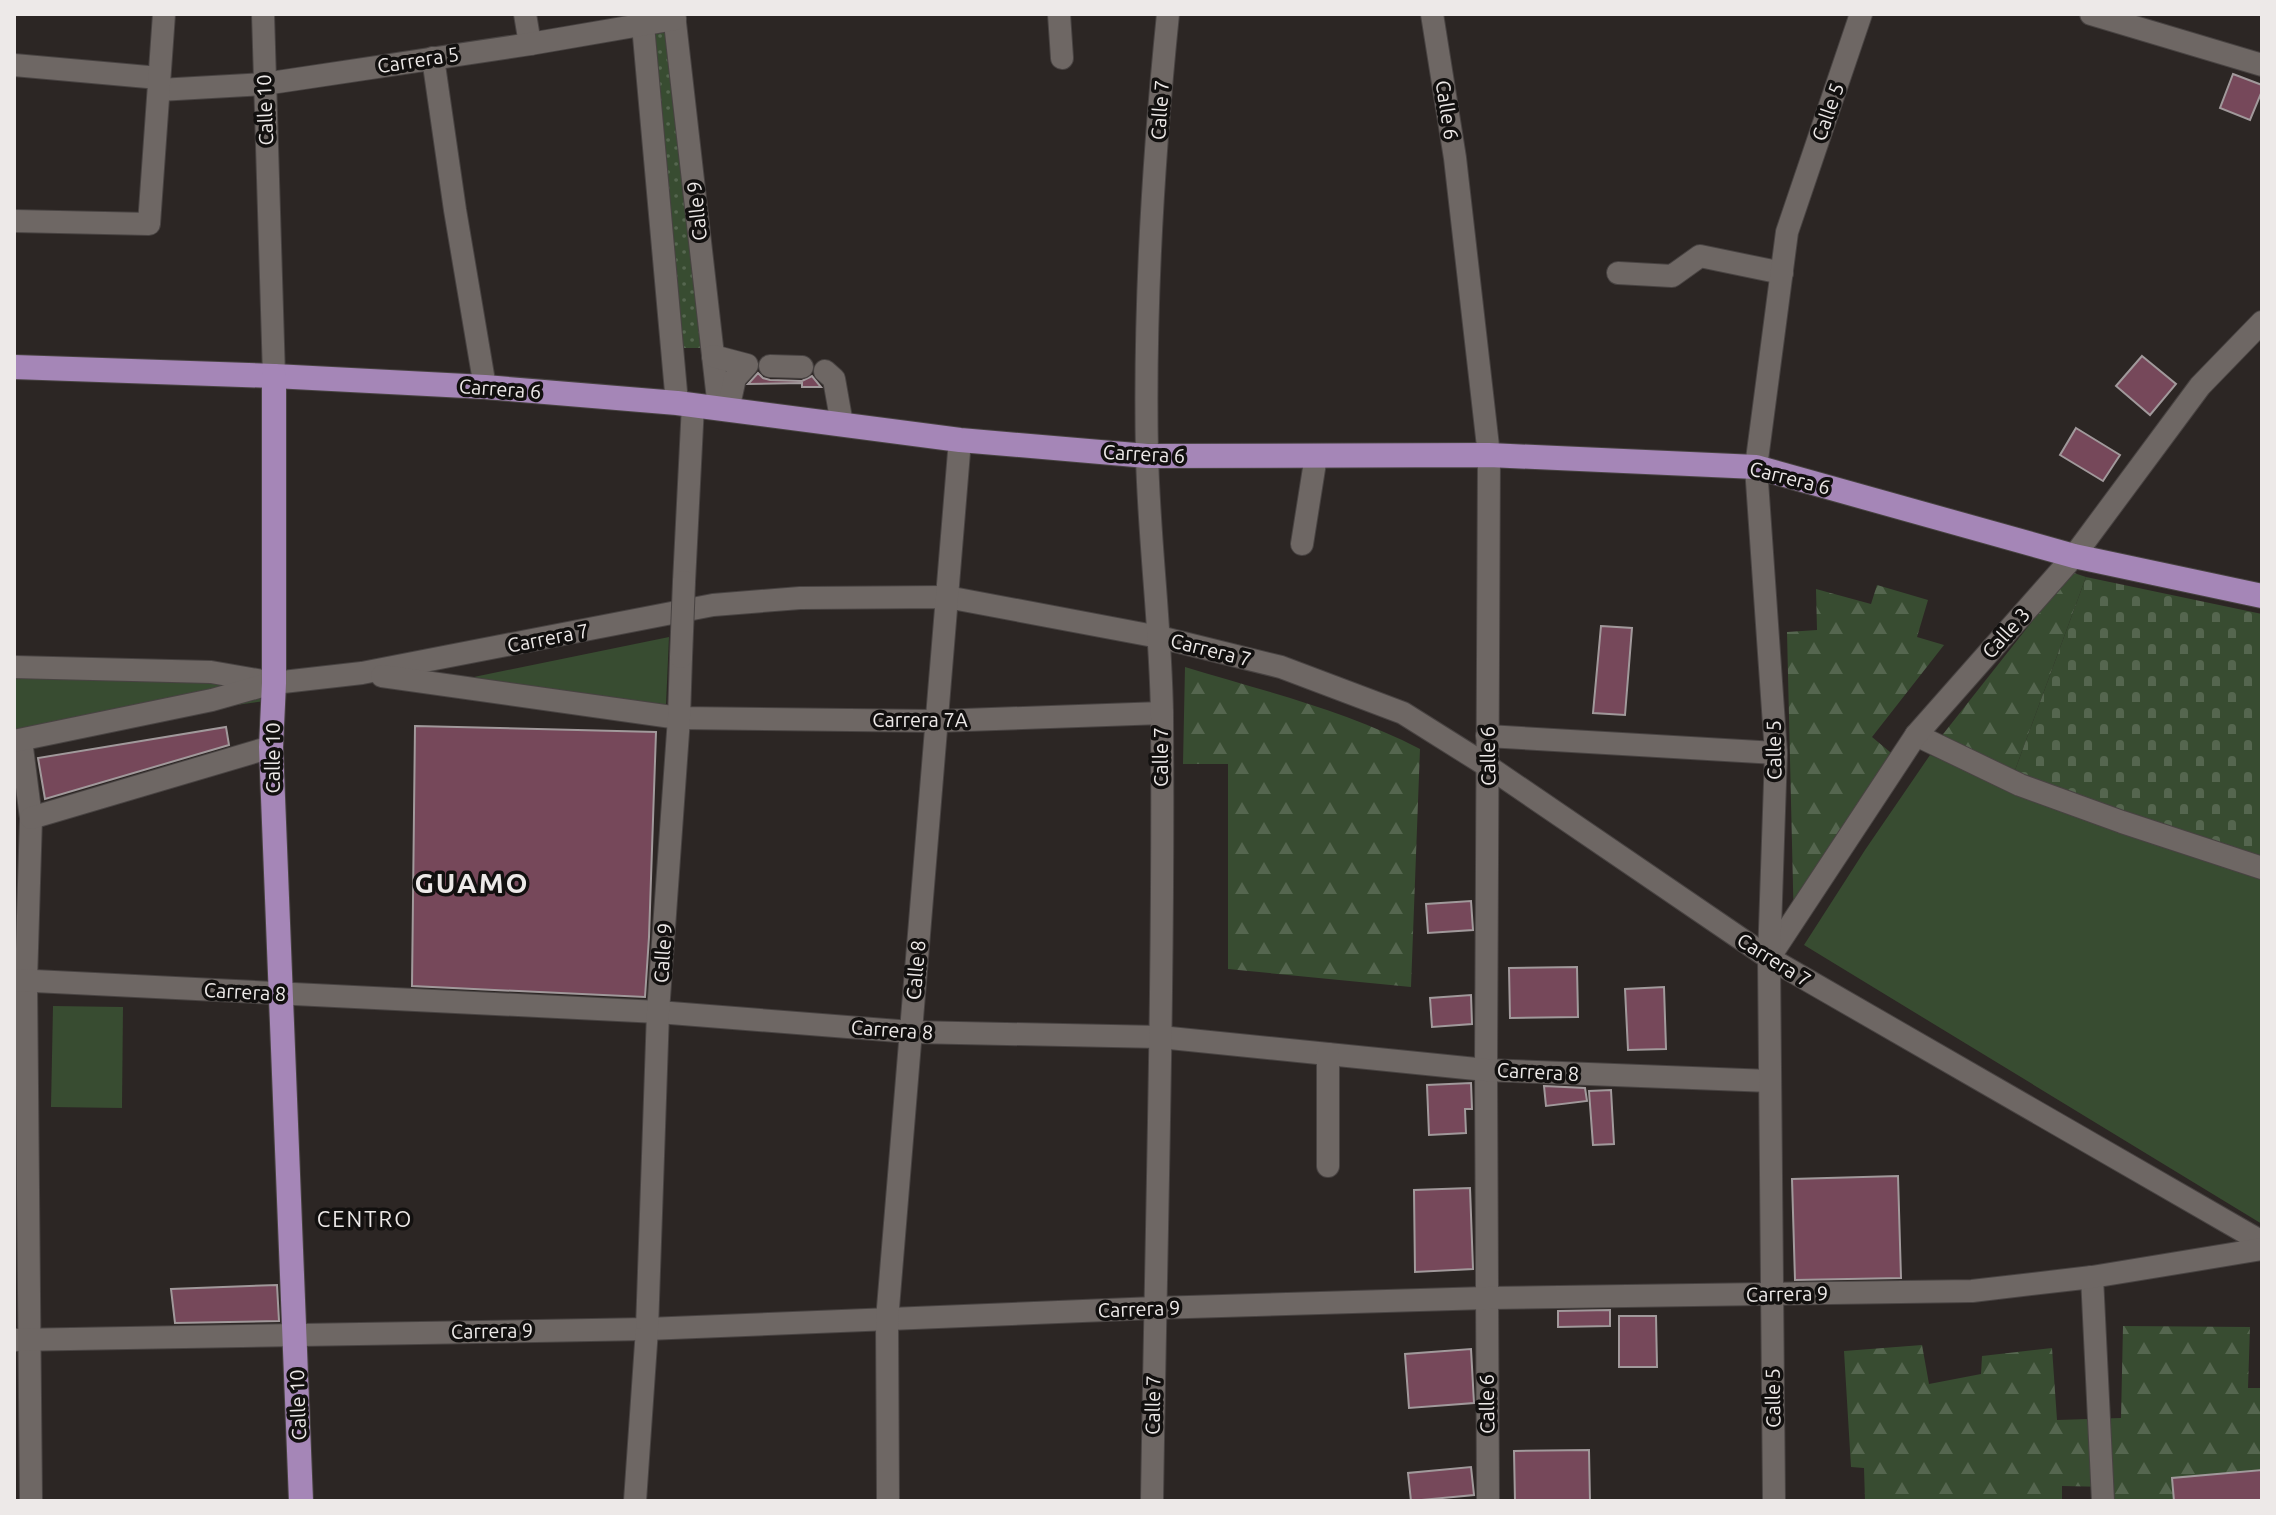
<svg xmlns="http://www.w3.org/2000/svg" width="2276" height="1515" font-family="Ubuntu,sans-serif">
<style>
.grass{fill:#384c31}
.forest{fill:url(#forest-firs)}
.cemetery{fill:url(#cemetery-stones)}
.garden{fill:url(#garden-dots)}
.building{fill:#76485a;stroke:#a1999b;stroke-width:2}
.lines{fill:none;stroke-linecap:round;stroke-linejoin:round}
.minor-casing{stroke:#484342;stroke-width:24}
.major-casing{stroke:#484342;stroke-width:26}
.minor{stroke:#6e6764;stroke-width:22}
.major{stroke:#a586b7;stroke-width:24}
.minor-bridge-casing{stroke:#484342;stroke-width:24;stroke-linecap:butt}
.minor-bridge{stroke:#6e6764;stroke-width:22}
.labels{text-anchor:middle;stroke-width:7;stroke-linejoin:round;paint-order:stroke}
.street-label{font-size:20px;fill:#ede9e8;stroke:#12100f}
.neighbourhood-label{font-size:22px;letter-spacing:2px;fill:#ede9e8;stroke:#12100f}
.district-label{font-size:28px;font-weight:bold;letter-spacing:2px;fill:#ede9e8;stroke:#12100f}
</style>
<defs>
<pattern id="forest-firs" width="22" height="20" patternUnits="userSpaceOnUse" patternTransform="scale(2)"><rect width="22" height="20" fill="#384c31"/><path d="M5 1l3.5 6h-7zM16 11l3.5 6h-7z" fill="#55664f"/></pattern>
<pattern id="cemetery-stones" width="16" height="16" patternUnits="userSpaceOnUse" patternTransform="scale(2)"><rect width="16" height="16" fill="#384c31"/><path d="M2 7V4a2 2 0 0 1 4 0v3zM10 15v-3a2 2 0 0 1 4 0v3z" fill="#55664f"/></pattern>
<pattern id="garden-dots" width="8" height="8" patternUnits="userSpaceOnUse" patternTransform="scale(2)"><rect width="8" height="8" fill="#384c31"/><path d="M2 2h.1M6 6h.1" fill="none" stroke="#55664f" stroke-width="1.8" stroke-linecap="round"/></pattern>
</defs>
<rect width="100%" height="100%" fill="#2c2624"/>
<g class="grass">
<polygon points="669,637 666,705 435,685"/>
<polygon points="262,676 265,701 14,737 14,678"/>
<polygon points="1930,755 2106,825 2262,875 2262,1224 1804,945 1865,850"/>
<polygon points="53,1006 123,1007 122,1108 51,1107"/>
</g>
<g class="forest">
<polygon points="2071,572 2086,577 2014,773 1940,738"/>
<polygon points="1877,585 1928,600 1917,637 1944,645 1872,737 1902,762 1794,929 1787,632 1817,630 1816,589 1871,604"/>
<path d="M 1185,667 C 1264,691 1347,711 1420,749 L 1411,987 L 1228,969 L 1228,764 L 1183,764 Z"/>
<polygon points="2123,1326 2250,1327 2248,1388 2262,1388 2262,1501 2110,1501 2108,1487 2062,1486 2062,1501 1865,1501 1864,1468 1851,1467 1844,1351 1922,1345 1929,1384 1981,1374 1982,1356 2052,1348 2057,1420 2121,1418"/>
</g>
<polygon class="cemetery" points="2086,577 2262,614 2262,861 2014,773"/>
<polygon class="garden" points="670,29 704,348 680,348 649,30"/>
<g class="building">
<polygon points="2233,74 2262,85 2262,91 2250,120 2220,108"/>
<polygon points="2142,356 2176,384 2150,415 2116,386"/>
<polygon points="758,373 763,378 770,380 802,381 812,376 821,387 802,387 802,383 748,384"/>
<polygon points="2076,428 2120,455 2103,481 2060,455"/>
<polygon points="1601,626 1632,628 1625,715 1593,713"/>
<polygon points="415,726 656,732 649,937 645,997 412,986"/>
<polygon points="226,727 229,745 45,799 38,758"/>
<polygon points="1471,901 1473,930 1428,933 1426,904"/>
<polygon points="1577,967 1578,1017 1510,1018 1509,968"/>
<polygon points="1664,987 1666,1049 1628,1050 1625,989"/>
<polygon points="1471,995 1472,1024 1432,1027 1430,998"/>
<polygon points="1471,1083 1472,1109 1465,1109 1466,1133 1429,1135 1427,1085"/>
<polygon points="1544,1086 1585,1088 1587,1101 1546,1106"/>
<polygon points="1611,1090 1614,1144 1593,1145 1589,1091"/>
<polygon points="1898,1176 1901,1278 1795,1280 1792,1179"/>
<polygon points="1470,1188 1473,1269 1415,1272 1414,1190"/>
<polygon points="277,1285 279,1321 175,1323 171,1289"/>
<polygon points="1610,1310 1610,1326 1558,1327 1558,1311"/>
<polygon points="1619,1316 1656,1316 1657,1367 1619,1367"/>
<polygon points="1471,1349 1474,1403 1409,1408 1405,1354"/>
<polygon points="1589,1450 1590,1501 1515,1501 1514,1451"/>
<polygon points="1471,1467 1474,1495 1411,1501 1408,1473"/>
<polygon points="2262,1470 2262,1501 2174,1501 2172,1478"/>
</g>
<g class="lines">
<defs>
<g id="minor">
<polyline points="263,14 274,376"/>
<polyline points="525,14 530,44"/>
<polyline points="642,14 677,403"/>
<polyline points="674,14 719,408"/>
<polyline points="1059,14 1062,58"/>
<polyline points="1432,14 1455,158 1489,455 1486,1070 1488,1501"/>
<polyline points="2091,14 2262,65"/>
<polyline points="433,58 455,210 485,387"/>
<polyline points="14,65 159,78"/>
<polyline points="159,90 264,84 530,44 675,19"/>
<polyline points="14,221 149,224 164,14"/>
<polyline points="1618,273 1672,276 1700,256 1782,273"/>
<polyline points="713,356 747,365 735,378 728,410"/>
<polyline points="770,366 802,367"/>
<polyline points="825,371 834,379 842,424"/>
<polyline points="1302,544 1316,456"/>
<polyline points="684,582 693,405"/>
<polyline points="14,667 211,672 274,683 362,673 713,605 800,598 947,597 1159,637 1281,667 1403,713 1489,767 1769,958 2262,1242"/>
<polyline points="382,676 679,718 937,721 1162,713"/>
<polyline points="1916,735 2020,785 2122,822 2262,868"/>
<polyline points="1487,736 1776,753"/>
<polyline points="21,740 31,818 26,981 31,1501"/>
<polyline points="14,741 212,700 269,684"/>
<polyline points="31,818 271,747"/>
<polyline points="1769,958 1916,735 2074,556 2200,386 2262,322"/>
<polyline points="14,980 658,1012 911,1032 1160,1037 1486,1070 1770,1081"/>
<polyline points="1328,1166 1328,1054"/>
<polyline points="2092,1277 2103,1501"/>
<polyline points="14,1340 647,1329 1155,1308 1486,1298 1972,1291 2092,1277 2262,1249"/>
<polyline points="635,1501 647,1329 658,1012 679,718 681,657"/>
<polyline points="888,1501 887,1320 960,440"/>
<path d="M 1152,1501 C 1156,1239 1164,978 1162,716 C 1161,628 1149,542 1147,455 C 1144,308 1153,160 1168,14"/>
<polyline points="1774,1501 1769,958 1776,753 1756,467 1787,232 1861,14"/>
</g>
<g id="major">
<polyline points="14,367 274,376 485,387 677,403 960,440 1147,456 1489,455 1756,467 2074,556 2262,596"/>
<polyline points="274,376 274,683 271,747 301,1501"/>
</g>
</defs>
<use href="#minor" class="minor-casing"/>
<use href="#major" class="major-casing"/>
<use href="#minor" class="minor"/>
<use href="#major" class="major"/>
<defs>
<polyline id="minor-bridge" points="681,657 684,582"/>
</defs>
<use href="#minor-bridge" class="minor-bridge-casing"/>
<use href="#minor-bridge" class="minor-bridge"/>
</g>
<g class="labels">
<g class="street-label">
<text transform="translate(418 60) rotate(-9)" y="7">Carrera 5</text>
<text transform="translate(265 110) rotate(-92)" y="7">Calle 10</text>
<text transform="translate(1160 110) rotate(-86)" y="7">Calle 7</text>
<text transform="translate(1447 110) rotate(81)" y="7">Calle 6</text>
<text transform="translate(1828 112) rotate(-71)" y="7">Calle 5</text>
<text transform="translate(697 211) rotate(-96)" y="7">Calle 9</text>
<text transform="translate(500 389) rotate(4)" y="7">Carrera 6</text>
<text transform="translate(1144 454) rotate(3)" y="7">Carrera 6</text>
<text transform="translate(1790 478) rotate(14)" y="7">Carrera 6</text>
<text transform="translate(2006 633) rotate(-48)" y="7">Calle 3</text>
<text transform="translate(548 638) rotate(-11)" y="7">Carrera 7</text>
<text transform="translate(1211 650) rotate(14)" y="7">Carrera 7</text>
<text x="920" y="727">Carrera 7A</text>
<text transform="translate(1774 750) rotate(-91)" y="7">Calle 5</text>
<text transform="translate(1488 756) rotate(-91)" y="7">Calle 6</text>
<text transform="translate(1161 757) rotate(-90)" y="7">Calle 7</text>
<text transform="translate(273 758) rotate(-90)" y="7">Calle 10</text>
<text transform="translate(663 953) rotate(-86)" y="7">Calle 9</text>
<text transform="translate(1774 960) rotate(32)" y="7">Carrera 7</text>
<text transform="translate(916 970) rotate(-85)" y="7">Calle 8</text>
<text transform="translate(245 992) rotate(3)" y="7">Carrera 8</text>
<text transform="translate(892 1030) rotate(4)" y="7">Carrera 8</text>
<text transform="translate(1538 1072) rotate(3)" y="7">Carrera 8</text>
<text transform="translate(1787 1294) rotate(-1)" y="7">Carrera 9</text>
<text transform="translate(1139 1309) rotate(-2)" y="7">Carrera 9</text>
<text transform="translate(492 1331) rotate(-1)" y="7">Carrera 9</text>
<text transform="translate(1773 1398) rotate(-91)" y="7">Calle 5</text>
<text transform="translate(1487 1404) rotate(-91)" y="7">Calle 6</text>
<text transform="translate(298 1405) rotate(-92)" y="7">Calle 10</text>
<text transform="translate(1153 1405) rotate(-89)" y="7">Calle 7</text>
</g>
<g class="neighbourhood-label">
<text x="365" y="1227">CENTRO</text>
</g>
<g class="district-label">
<text x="472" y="893">GUAMO</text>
</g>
</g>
<rect width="2276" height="1515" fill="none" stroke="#ede9e8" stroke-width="32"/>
</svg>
